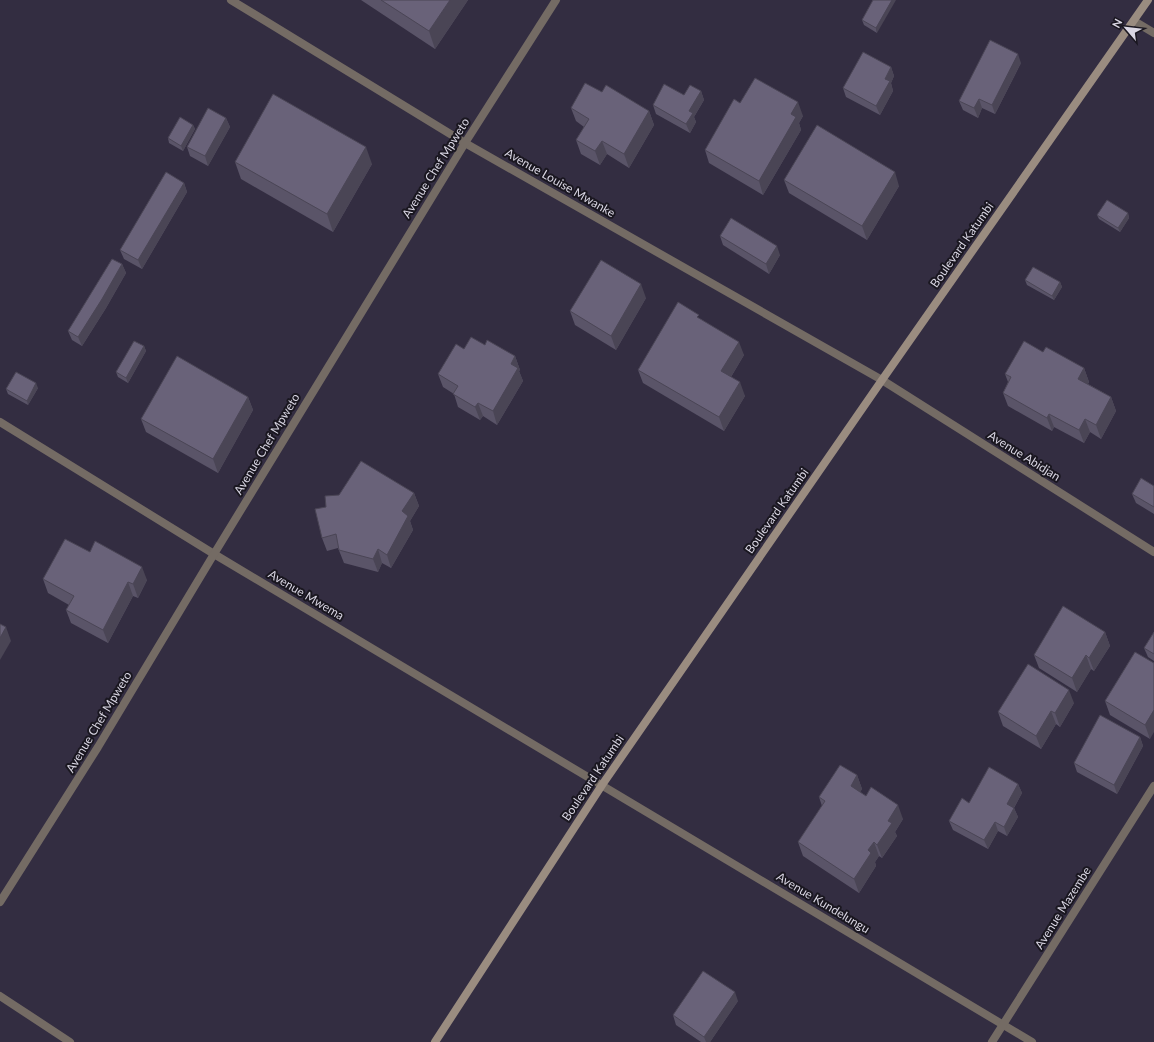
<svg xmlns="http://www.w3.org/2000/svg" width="1154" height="1042" font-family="Lato,sans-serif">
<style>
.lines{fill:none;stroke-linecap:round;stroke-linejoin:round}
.street{stroke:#746b64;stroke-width:8}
.secondary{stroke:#9a8c80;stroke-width:8}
.wall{fill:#5a5468}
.shaded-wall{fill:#4a4555}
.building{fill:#696279;stroke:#4a4555}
.labels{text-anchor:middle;stroke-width:4;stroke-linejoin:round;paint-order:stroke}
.street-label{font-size:12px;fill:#d9d6e3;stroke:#1a1720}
</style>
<rect width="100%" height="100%" fill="#332d41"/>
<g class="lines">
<g class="street">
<polyline points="231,0 465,143 882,380 1154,552"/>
<polyline points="1134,21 1154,33"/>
<polyline points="0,422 214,554 1032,1042"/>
<polyline points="0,902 98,747 214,554 465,143 556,0"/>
<polyline points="0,996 70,1042"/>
<polyline points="992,1042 1154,786"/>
</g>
<polyline class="secondary" points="435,1042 602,785 882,380 1148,0"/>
</g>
<g class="wall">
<polygon points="361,0 468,0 435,49"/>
<polygon points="873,0 877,33 864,25 862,20"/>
<polygon points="1021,63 995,114 982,108 978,118 963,110 959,101"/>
<polygon points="891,67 894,76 891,83 893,91 880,115 846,97 843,88"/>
<polygon points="701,91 704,100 694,117 696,122 690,133 656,114 653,105 684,95"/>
<polygon points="602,92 649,111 654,125 629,168 607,154 600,165 581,154 576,140 584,127 576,121 571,108"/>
<polygon points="740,103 803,116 799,123 801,130 763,195 709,163 705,150"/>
<polygon points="226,118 230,127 208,166 190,156 187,147"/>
<polygon points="193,125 195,129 183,151 169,143 168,138"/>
<polygon points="235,162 372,164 333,232 241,179"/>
<polygon points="784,180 899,186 867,240 789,193"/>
<polygon points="184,183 187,192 142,269 124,259 120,250"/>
<polygon points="1128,213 1129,218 1120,232 1099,219 1097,215"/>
<polygon points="720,236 780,255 769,274 723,245"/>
<polygon points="122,264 126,273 106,308 82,346 72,340 68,331"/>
<polygon points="1025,280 1060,282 1062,287 1054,300 1027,285"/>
<polygon points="646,298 616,350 575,325 570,311"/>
<polygon points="701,319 744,355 731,377 745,396 724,431 643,383 638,370"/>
<polygon points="485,345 515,356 520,370 519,371 523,381 497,425 483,416 480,420 458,407 454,394 443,387 438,374 464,349"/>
<polygon points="144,346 146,351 128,383 118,377 116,372"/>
<polygon points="1043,352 1084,368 1089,382 1088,384 1111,397 1116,411 1101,439 1090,432 1084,443 1054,427 1052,431 1008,406 1003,393 1008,382 1005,374"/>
<polygon points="38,388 28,405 8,394 6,389"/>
<polygon points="248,397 253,410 218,473 146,432 141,419"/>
<polygon points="1154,486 1154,514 1136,503 1132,494"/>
<polygon points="414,493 419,506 410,521 413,530 391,568 382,563 378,572 344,563 338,548 327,551 322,538"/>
<polygon points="90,552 147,580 138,598 133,596 108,643 71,623 66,610 69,605 48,593 43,579"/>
<polygon points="1105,632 1110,646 1094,671 1091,669 1077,692 1039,668 1034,655"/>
<polygon points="1154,632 1154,661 1148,657 1144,648"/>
<polygon points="1135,652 1150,739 1110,715 1105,701"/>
<polygon points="1074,703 1060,727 1056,724 1041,749 1003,726 998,712"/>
<polygon points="1140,737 1143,746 1117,794 1077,772 1074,763"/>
<polygon points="857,775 862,789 860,792 903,819 895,832 897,836 882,858 879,856 875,862 876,866 859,893 803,856 798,842 822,806 819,797"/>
<polygon points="1018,784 1022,793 1014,808 1018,817 1007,836 998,831 988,849 953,830 949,821 969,803"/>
<polygon points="738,1001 710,1042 701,1042 676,1025 673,1015"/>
</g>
<g class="shaded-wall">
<polygon points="450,0 468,0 435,49 429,31"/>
<polygon points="892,0 896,0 877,33 876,28"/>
<polygon points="1018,54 1021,63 995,114 992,105"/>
<polygon points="891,67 894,76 891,83 893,91 880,115 876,106 885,79"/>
<polygon points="701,91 704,100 694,117 696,122 690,133 686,124 689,111"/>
<polygon points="979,99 982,108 978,118 974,108"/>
<polygon points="798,102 803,116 799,123 801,130 763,195 759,181 791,114"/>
<polygon points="649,111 654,125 629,168 624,154"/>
<polygon points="226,118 230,127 208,166 205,156"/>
<polygon points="193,125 195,129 183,151 181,146"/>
<polygon points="602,141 607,154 600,165 595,151"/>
<polygon points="366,147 372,164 333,232 327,214"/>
<polygon points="895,172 899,186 867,240 862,226"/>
<polygon points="184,183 187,192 142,269 138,260"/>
<polygon points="1128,213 1129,218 1120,232 1118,228"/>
<polygon points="777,246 780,255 769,274 766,264"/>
<polygon points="122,264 126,273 106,308 82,346 78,337"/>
<polygon points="1060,282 1062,287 1054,300 1052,296"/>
<polygon points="641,284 646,298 616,350 611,336"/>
<polygon points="739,342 744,355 726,385 721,371"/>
<polygon points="144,346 146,351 128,383 126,378"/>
<polygon points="515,356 520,370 519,371 523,381 497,425 493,411 511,364"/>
<polygon points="1084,368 1089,382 1083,392 1078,379"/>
<polygon points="740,382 745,396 724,431 719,417"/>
<polygon points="36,383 38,388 28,405 27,401"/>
<polygon points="248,397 253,410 218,473 213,459"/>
<polygon points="1111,397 1116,411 1101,439 1096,425"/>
<polygon points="478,403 483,416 480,420 475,407"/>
<polygon points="1049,414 1054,427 1052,431 1047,418"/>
<polygon points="1085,419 1090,432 1084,443 1079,430"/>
<polygon points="414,493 419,506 410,521 413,530 391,568 387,555 402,511"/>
<polygon points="378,549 382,563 378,572 373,559"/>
<polygon points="142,567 147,580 138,598 133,584"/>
<polygon points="128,582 133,596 108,643 103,630"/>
<polygon points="6,627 11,641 0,660 0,638"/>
<polygon points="1105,632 1110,646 1094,671 1089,658"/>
<polygon points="1086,655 1091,669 1077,692 1072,678"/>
<polygon points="1069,690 1074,703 1060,727 1055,713"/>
<polygon points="1154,710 1154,732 1150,739 1145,725"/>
<polygon points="1051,711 1056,724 1041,749 1036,736"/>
<polygon points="1140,737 1143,746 1117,794 1114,785"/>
<polygon points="857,775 862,789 856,800 851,786"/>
<polygon points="1018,784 1022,793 1011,813 1007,804"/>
<polygon points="898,805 903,819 895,832 897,836 882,858 877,845 888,821"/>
<polygon points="1014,808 1018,817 1007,836 1004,827"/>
<polygon points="995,822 998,831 988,849 984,840"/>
<polygon points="874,842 879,856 875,862 876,866 859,893 854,879 868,850"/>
<polygon points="735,992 738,1001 710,1042 706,1042 704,1037"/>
</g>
<g class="building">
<polygon points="381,0 450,0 429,31"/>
<polygon points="873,0 892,0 876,28 862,20"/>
<polygon points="990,40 1018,54 992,105 979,99 974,108 959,101"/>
<polygon points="863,52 891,67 885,79 890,81 876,106 843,88"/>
<polygon points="755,78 798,102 791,114 796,117 759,181 705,150 734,99 740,103"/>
<polygon points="585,83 602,92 606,85 649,111 624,154 602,141 595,151 576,140 589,119 571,108"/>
<polygon points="664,84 684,95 690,85 701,91 689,111 693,113 686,124 653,105"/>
<polygon points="273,94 366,147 327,214 235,162"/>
<polygon points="208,108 226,118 205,156 187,147"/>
<polygon points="180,117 193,125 181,146 168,138"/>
<polygon points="817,125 895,172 862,226 784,180"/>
<polygon points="166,172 184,183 138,260 120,250"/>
<polygon points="1107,200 1128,213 1118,228 1097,215"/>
<polygon points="731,218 777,246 766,264 720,236"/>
<polygon points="112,259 122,264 102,299 78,337 68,331"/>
<polygon points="601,260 641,284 611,336 570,311"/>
<polygon points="1033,267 1060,282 1052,296 1025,280"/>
<polygon points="678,302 699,315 697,317 739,342 721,371 740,382 719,417 638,370"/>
<polygon points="471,337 485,345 487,340 515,356 511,364 518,368 493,411 478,403 475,407 453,394 458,386 438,374 456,344 464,349"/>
<polygon points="134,341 144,346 126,378 116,372"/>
<polygon points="1024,341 1043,352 1046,347 1084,368 1078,379 1111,397 1096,425 1085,419 1079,430 1049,414 1047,418 1003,393 1011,377 1005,374"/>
<polygon points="177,356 248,397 213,459 141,419"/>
<polygon points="16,372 36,383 27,401 6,389"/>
<polygon points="361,461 414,493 402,511 408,516 387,555 378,549 373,559 339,550 336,534 322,538 315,509 326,507 325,496 339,495"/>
<polygon points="1141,478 1154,486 1154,507 1132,494"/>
<polygon points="65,539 90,552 95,541 142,567 133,584 128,582 103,630 66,610 74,596 43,579"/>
<polygon points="1063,606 1105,632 1089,658 1086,655 1072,678 1034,655"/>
<polygon points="0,624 6,627 0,638"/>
<polygon points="1154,632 1154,654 1144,648"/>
<polygon points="1135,652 1154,663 1154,710 1145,725 1105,701"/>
<polygon points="1028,664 1069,690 1055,713 1051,711 1036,736 998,712"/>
<polygon points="1100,715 1140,737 1114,785 1074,763"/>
<polygon points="840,765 857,775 851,786 866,796 871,787 898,805 888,821 892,823 877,845 874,842 868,850 871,853 854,879 798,842 825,801 819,797"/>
<polygon points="989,767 1018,784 1007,804 1014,808 1004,827 995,822 984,840 949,821 962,798 969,803"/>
<polygon points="703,971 735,992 704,1037 673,1015"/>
</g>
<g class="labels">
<g class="street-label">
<text transform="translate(436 168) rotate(-58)" y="4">Avenue Chef Mpweto</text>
<text transform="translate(560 183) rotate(30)" y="4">Avenue Louise Mwanke</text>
<text transform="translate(962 245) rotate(-55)" y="4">Boulevard Katumbi</text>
<text transform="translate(267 444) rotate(-59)" y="4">Avenue Chef Mpweto</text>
<text transform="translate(1024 456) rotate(32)" y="4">Avenue Abidjan</text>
<text transform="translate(777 511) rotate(-55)" y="4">Boulevard Katumbi</text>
<text transform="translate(306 595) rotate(31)" y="4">Avenue Mwema</text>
<text transform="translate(99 722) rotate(-59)" y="4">Avenue Chef Mpweto</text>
<text transform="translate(593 778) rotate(-56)" y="4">Boulevard Katumbi</text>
<text transform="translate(823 903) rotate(31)" y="4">Avenue Kundelungu</text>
<text transform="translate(1063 908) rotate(-58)" y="4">Avenue Mazembe</text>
</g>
</g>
<g transform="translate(1126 28) rotate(298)" stroke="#1a1720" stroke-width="3" paint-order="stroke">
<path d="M0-3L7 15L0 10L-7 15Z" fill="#d9d6e3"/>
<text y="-6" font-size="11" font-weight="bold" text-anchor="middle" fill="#d9d6e3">N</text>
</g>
</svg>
